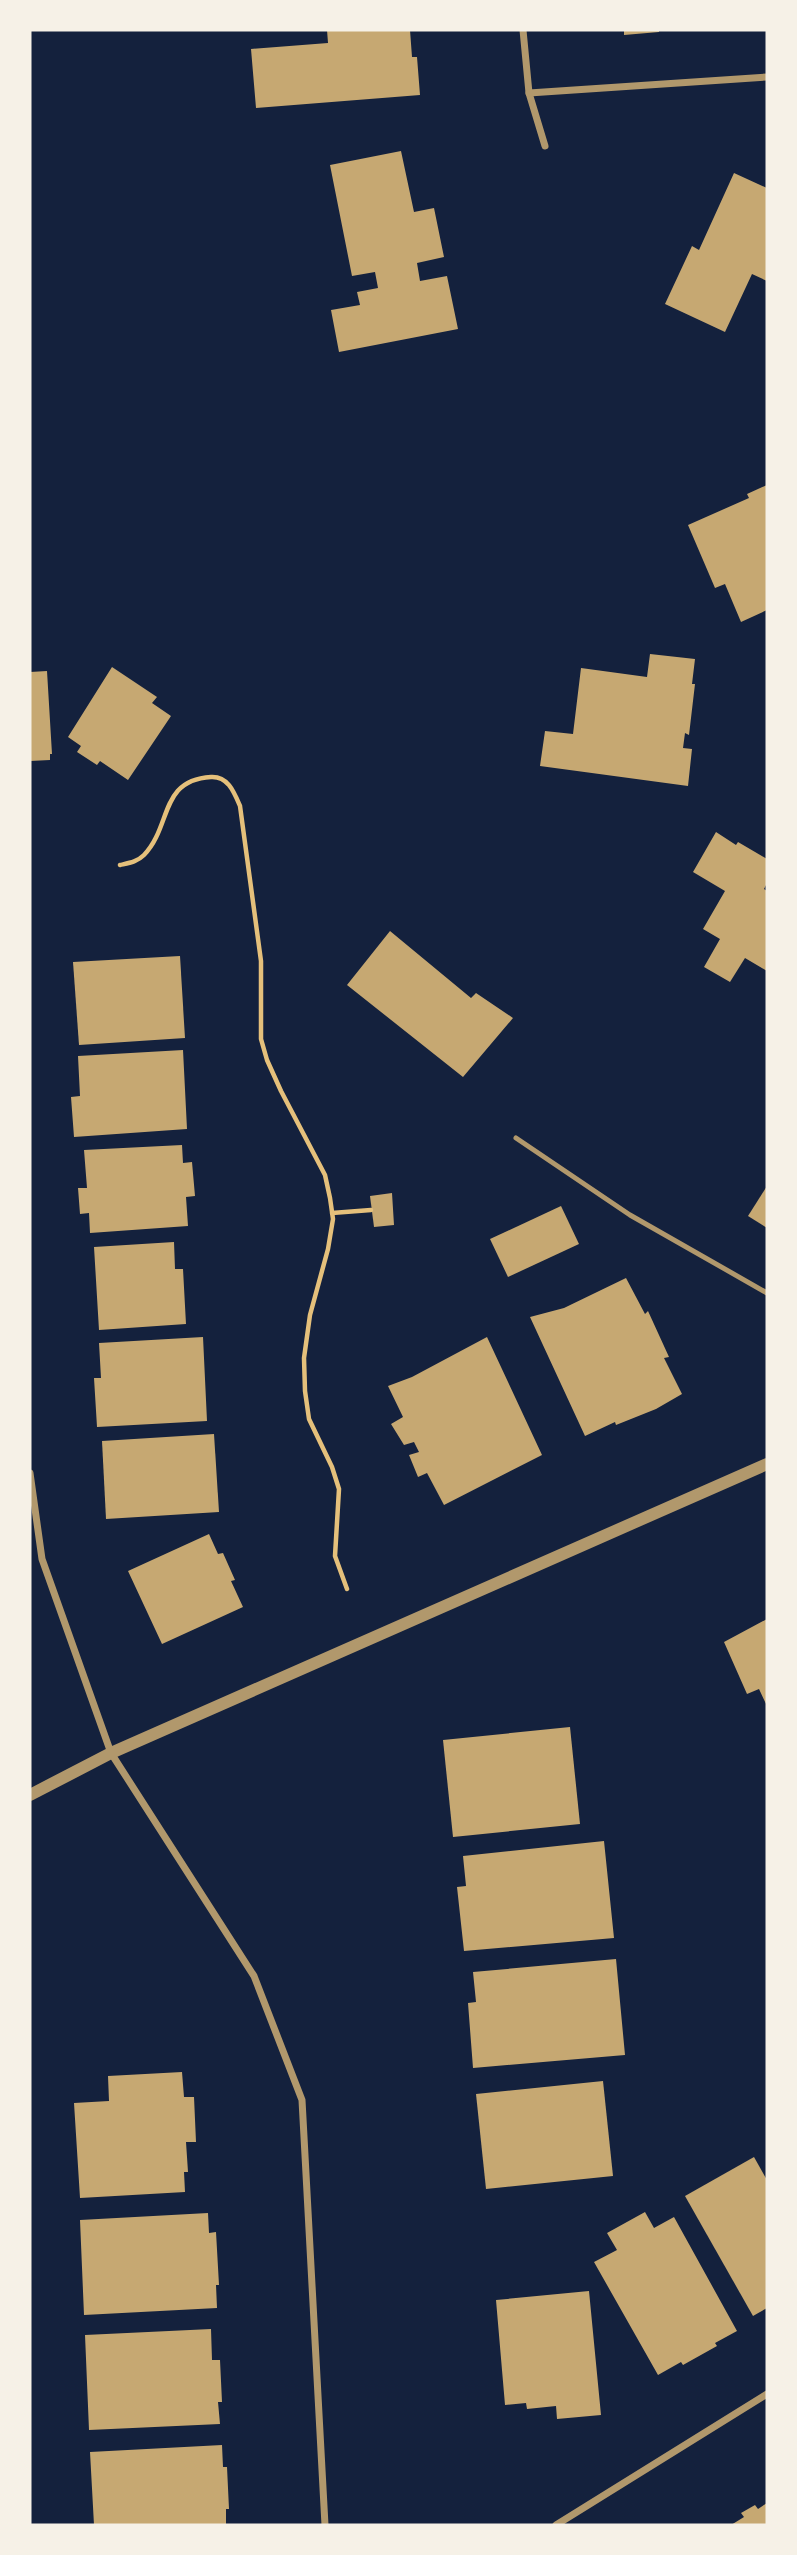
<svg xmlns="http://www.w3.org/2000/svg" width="797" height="2555" font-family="Signika,sans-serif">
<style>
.building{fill:#c6a872}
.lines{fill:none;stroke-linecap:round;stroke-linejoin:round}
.path{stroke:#e5c07b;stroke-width:4.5}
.service{stroke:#b1986c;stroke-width:5}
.minor{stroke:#b1986c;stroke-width:7}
.tertiary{stroke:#b1986c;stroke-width:12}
</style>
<rect width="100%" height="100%" fill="#14213d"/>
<g class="building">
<polygon points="327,30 410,30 412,57 417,57 420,95 256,108 251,49 328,43"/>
<polygon points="624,30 659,30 659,32 624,35"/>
<polygon points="401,151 414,212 434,208 444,257 417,263 420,281 447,276 458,329 339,352 331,310 360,305 357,292 378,288 375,272 352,276 330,165"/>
<polygon points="734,173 767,188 767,281 752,274 725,332 665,304 692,246 699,250"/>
<polygon points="767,485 767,610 741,622 725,584 715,588 688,525 749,498 747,494"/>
<polygon points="650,654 695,659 692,684 695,684 689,735 685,733 683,748 692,749 688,786 540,766 545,731 573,734 581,668 647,677"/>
<polygon points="112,667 157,697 152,703 171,716 128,780 100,761 97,765 77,752 81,746 68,737"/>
<polygon points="47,671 52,754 50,754 50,760 30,761 30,672"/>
<polygon points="716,832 736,845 738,842 767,859 767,883 764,889 767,891 767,971 745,958 730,982 704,967 720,939 703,929 725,891 693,872"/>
<polygon points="390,931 471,998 476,993 513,1018 463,1077 347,985"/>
<polygon points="180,956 185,1038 79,1045 73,962"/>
<polygon points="183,1050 187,1129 74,1137 71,1097 80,1096 78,1056"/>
<polygon points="182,1145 183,1163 192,1162 195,1196 186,1197 188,1226 90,1233 89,1213 80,1214 78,1188 87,1188 84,1150"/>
<polygon points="767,1186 767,1228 748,1216"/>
<polygon points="392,1193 394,1225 374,1227 370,1196"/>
<polygon points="561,1206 579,1244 508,1277 490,1239"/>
<polygon points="174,1242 175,1269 183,1269 186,1324 99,1330 94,1247"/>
<polygon points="626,1278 645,1314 648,1311 669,1357 664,1358 682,1394 656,1409 616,1425 615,1422 585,1436 530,1317 564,1308"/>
<polygon points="203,1337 207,1421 97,1427 94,1378 101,1378 99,1343"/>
<polygon points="487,1337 542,1455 444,1505 427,1473 418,1477 409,1455 419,1452 414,1442 404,1445 391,1424 403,1417 388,1386 412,1377"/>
<polygon points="214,1434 219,1512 106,1519 102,1441"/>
<polygon points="209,1534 218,1554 223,1553 235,1580 231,1581 243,1607 162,1644 128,1571"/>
<polygon points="767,1619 767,1706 759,1689 747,1694 724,1642"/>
<polygon points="570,1727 580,1824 453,1837 443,1740"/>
<polygon points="604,1841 614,1938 464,1951 457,1887 466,1886 463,1856"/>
<polygon points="616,1959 625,2055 473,2068 468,2003 476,2002 473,1972"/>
<polygon points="182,2072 184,2097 194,2097 196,2142 186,2142 188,2172 184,2172 185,2192 80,2198 74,2103 109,2101 108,2076"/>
<polygon points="603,2081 613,2176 486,2189 476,2094"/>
<polygon points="754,2157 767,2180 767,2308 753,2316 685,2196"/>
<polygon points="645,2212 654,2228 674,2217 737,2331 715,2343 717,2346 683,2365 681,2362 658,2375 594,2262 617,2250 607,2233"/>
<polygon points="208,2213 209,2233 216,2232 219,2285 216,2285 217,2308 84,2315 80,2220"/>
<polygon points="589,2291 601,2415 557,2419 556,2406 527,2409 526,2403 505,2405 496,2300"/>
<polygon points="211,2329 212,2360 220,2360 222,2402 218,2402 220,2424 89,2430 85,2335"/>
<polygon points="222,2445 223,2467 227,2467 229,2509 226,2509 226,2525 94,2525 90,2452"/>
<polygon points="767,2503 767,2525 731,2525 744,2517 741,2513 755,2505 758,2509"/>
</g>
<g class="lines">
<g class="path">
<path d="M 120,865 C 129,863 137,862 144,855 C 172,826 159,780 211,777 C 228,776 234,792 240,806 L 261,961 L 261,1039 L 267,1060 L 281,1091 L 325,1175 L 330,1198 L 333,1219 L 328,1249 L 310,1315 L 304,1358 L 305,1391 L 309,1419 L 332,1467 L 339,1489 L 335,1556 L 347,1589"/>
<polyline points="332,1213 371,1210"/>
</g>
<polyline class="service" points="516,1138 630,1215 767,1293"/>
<g class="minor">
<polyline points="523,30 529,93 545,146"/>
<polyline points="529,93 767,77"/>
<polyline points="30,1473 42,1559 111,1753 254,1976 302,2100 325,2525"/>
<polyline points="556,2525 767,2394"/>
</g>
<polyline class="tertiary" points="30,1795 111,1753 767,1464"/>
</g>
<rect width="797" height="2555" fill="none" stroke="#f6f1e7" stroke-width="63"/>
</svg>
